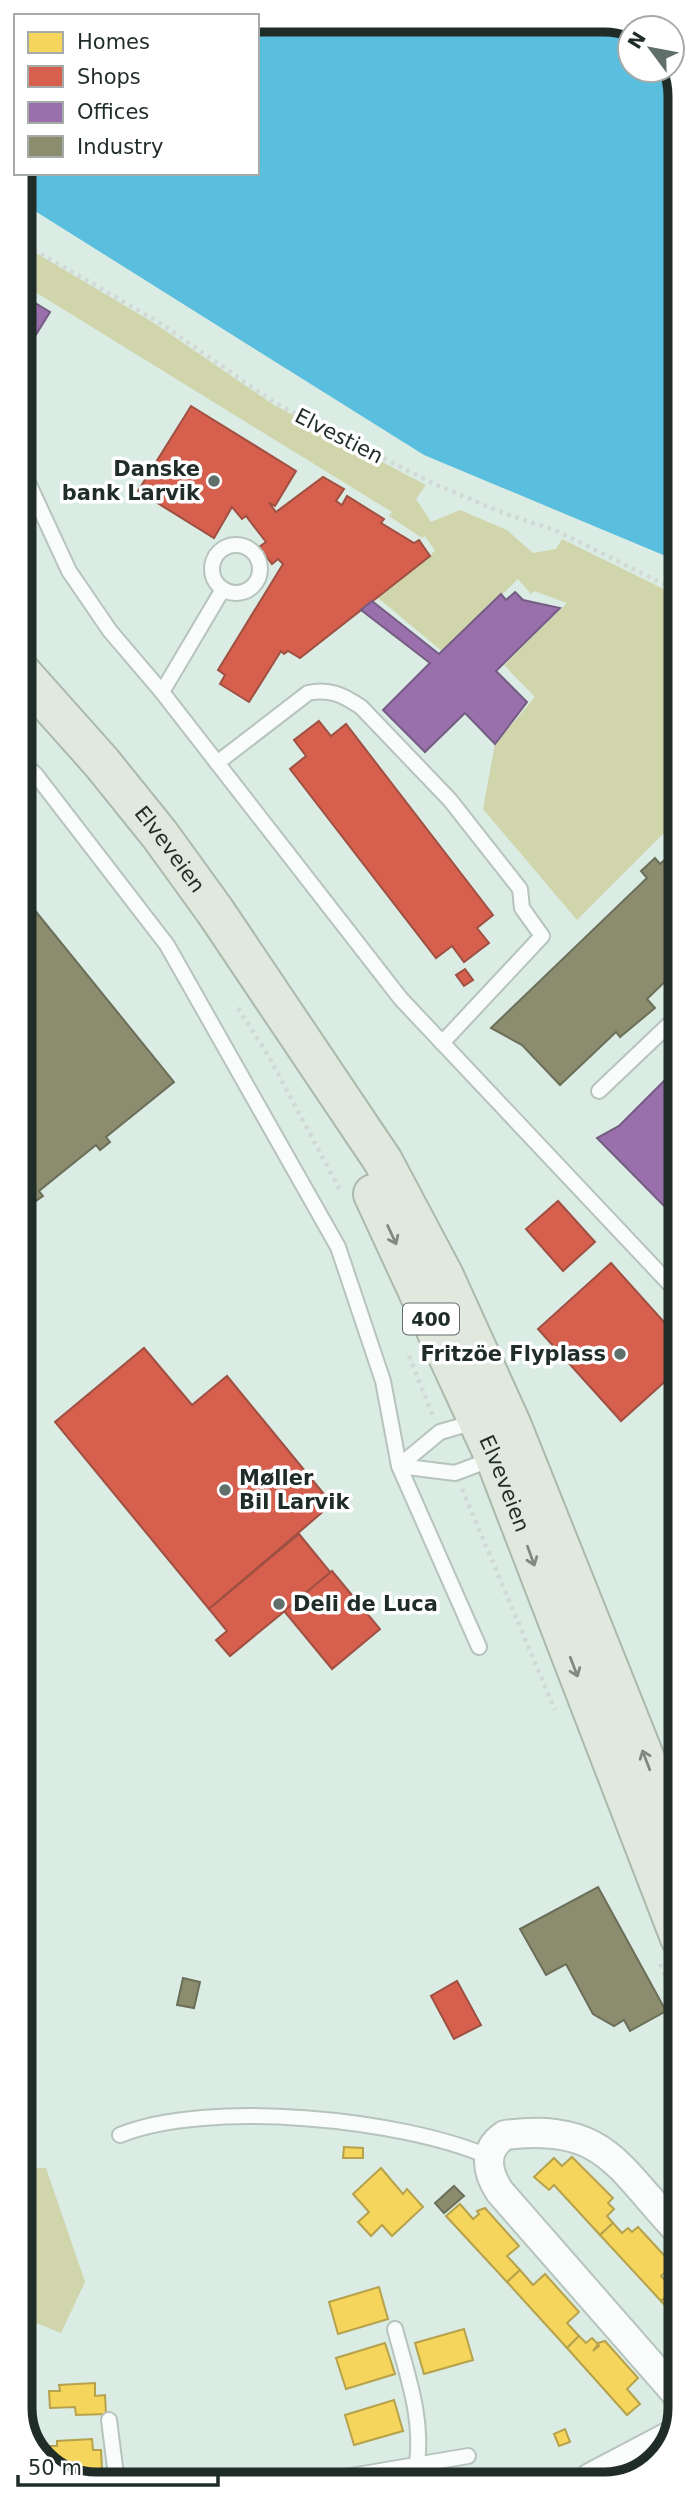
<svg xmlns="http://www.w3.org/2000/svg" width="700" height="2503" font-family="'DejaVu Sans',sans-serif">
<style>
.green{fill:#d0d5ac}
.water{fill:#5abfde}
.homes{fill:#f6d55c;stroke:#b6a24c;stroke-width:2}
.shops{fill:#d6604d;stroke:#9f5042;stroke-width:2}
.offices{fill:#9970ab;stroke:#745c83;stroke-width:2}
.industry{fill:#8c8c6e;stroke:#6b6f59;stroke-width:2}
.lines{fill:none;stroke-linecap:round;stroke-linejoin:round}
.lane-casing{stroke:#b6c4bd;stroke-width:18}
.street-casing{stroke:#b6c4bd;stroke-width:32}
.secondary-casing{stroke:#b6c4bd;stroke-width:42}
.highway-casing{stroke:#aab9ab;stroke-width:42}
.path{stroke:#d2d8d5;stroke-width:4.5;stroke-dasharray:3.5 5;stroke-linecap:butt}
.lane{stroke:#f9fcfb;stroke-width:14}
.street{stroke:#f9fcfb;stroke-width:28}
.secondary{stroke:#f9fcfb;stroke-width:38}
.highway{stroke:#e1e9df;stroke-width:38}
.oneway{stroke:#808a83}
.poi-dot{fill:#606f69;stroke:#fff;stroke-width:2.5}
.labels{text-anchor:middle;stroke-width:7;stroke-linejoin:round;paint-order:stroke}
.shield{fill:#fff;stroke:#626b68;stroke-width:2}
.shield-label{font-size:19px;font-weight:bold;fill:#1f2c27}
.street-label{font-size:21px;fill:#1f2c27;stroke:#fff}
.poi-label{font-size:21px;font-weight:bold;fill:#1f2c27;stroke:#fff;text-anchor:end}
.rim{fill:none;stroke:#1f2c27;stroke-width:9}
</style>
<rect width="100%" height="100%" fill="#daece3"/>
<g class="green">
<polygon points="19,243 154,323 274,405 426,485 416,499 431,522 460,510 507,530 533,553 556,549 562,539 680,597 680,817 577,920 483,809 495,744 535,697 504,665 567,603 534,591 531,594 518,579 443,652 377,597 435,551 425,536 422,538 389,516 392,512 19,282"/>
<polygon points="21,2168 46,2168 85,2282 61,2333 21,2317"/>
</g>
<polygon class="water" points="257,19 614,20 632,28 630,70 672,70 672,68 679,80 680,562 424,455 19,201 19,173 257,173"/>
<g class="homes">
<polygon points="344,2147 363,2148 363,2158 343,2158"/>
<polygon points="572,2157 613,2198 608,2203 614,2209 607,2216 613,2223 600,2235 554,2185 549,2190 534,2177 554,2158 562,2166"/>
<polygon points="381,2168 403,2194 407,2189 423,2207 392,2236 382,2225 371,2236 358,2222 369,2212 353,2194"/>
<polygon points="460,2204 473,2219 479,2214 477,2211 485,2208 519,2246 507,2256 520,2270 507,2282 446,2216"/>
<polygon points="613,2223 622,2233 628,2228 632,2232 638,2227 673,2265 661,2276 674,2290 661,2301 600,2235"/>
<polygon points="520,2270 533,2285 545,2274 579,2312 567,2323 579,2336 567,2348 507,2282"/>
<polygon points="379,2287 388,2319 338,2334 329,2302"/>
<polygon points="674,2290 681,2297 681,2324 661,2301"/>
<polygon points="464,2329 473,2360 424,2374 415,2343"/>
<polygon points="579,2336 586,2343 592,2338 598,2344 593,2351 599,2346 598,2343 605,2341 638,2378 627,2389 640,2404 627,2415 567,2348"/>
<polygon points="385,2343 395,2374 346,2389 336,2358"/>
<polygon points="95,2383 95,2396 105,2395 106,2414 76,2415 75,2407 50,2408 49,2391 60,2391 59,2385"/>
<polygon points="394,2400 403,2431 354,2445 345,2415"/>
<polygon points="565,2429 570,2442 559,2446 554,2434"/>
<polygon points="92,2439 93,2450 101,2450 102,2469 74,2471 73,2462 48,2463 47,2446 57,2446 57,2441"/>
</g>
<g class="shops">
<polygon points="191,406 296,471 275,506 269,503 276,512 323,477 344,489 336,501 342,505 347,496 384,519 381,523 414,543 419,540 430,556 300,658 288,651 284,654 281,651 249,702 220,684 225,675 218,670 283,564 278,559 272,564 259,547 266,542 246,516 242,519 232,507 214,538 138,491"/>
<polygon points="319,721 331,736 346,724 493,915 477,928 489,943 464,962 452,946 436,958 290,769 306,756 294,740"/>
<polygon points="465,969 473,980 464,986 456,975"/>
<polygon points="558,1201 595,1242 563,1271 526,1229"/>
<polygon points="611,1263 680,1340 680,1368 621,1421 538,1329"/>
<polygon points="144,1348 192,1405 227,1376 332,1504 209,1609 55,1422"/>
<polygon points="299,1534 331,1573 230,1656 216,1640 227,1631 209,1609"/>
<polygon points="332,1571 380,1629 332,1669 284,1611"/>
<polygon points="457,1981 481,2025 454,2039 431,1996"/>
</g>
<g class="offices">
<polygon points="19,293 50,312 19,362"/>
<polygon points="515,592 523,600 560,608 496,671 527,702 495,744 465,713 425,752 383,710 430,663 361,610 372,601 439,654 501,594 506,600"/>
<polygon points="665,1080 680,1095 680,1222 597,1138 619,1126"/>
</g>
<g class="industry">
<polygon points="680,846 680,967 647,999 655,1008 620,1037 616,1032 560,1085 522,1045 491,1028 647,878 641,871 655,858 660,864"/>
<polygon points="20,892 174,1082 106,1137 110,1142 100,1150 96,1145 39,1191 43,1196 33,1203 29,1198 20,1206"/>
<polygon points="598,1887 666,2011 630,2031 624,2020 614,2026 593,2014 566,1964 546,1975 520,1929"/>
<polygon points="183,1978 200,1982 194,2008 177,2005"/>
<polygon points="454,2186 464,2196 444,2213 435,2203"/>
</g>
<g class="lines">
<defs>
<g id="lane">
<polyline points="19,463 69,571 110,631 162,692 401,999 680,1295"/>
<circle cx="236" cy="569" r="24"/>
<polyline points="162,692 223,589"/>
<polyline points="20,759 36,775 167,945 338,1247 383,1381 399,1466 479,1647"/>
<path d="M 217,763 L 308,693 C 329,688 343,695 361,707 L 450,800 L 520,889 L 522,908 L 542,936 L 442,1043"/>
<polyline points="599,1091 680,1014"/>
<polygon points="478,1421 512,1426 495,1458 455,1473 399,1466 440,1432"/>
<path d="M 120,2135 C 207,2099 404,2119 489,2157"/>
<path d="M 395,2329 C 407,2375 423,2416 417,2464"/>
<polyline points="109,2420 117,2483"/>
<polyline points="310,2483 468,2456"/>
</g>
<path id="street" d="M 681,2234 C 618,2169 607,2122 505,2135 C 482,2150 487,2173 500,2192 L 681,2399"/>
<polyline id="secondary" points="593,2482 669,2442"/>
<g id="highway">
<path id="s1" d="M 20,671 L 102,763 L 160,835 L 215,911 L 383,1161 L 444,1276 L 512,1426 L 680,1846"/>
<path id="s2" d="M 373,1194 L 495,1458 L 680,1938"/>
</g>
</defs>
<use href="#lane" class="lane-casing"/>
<use href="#street" class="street-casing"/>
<use href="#secondary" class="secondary-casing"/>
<use href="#highway" class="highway-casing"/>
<g class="path">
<polyline points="19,241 160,323 275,403 434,484 506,514 557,531 680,592"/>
<polyline points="238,1008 268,1055 341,1192"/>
<polyline points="409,1356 433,1416"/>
<polyline points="462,1489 555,1710"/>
<polyline points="660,1964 680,2012"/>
</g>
<use href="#lane" class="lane"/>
<use href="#street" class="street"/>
<use href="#secondary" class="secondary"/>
<use href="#highway" class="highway"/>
</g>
<defs><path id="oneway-shaft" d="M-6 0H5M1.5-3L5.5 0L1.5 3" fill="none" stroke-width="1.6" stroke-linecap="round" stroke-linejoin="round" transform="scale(1.75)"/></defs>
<g class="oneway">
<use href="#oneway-shaft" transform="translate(392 1235) rotate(65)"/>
<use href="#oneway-shaft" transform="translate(531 1556) rotate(70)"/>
<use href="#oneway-shaft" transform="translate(574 1667) rotate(69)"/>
<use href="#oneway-shaft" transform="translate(646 1760) rotate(-111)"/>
</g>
<g class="poi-dot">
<circle cx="214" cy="481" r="7"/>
<circle cx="620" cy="1354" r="7"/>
<circle cx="225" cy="1490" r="7"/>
<circle cx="279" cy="1604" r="7"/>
</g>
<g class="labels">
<rect class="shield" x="403" y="1303.5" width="56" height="31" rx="5"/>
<g class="shield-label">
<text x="431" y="1326">400</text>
</g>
<g class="street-label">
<text transform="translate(339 436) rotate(27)" y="7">Elvestien</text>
<text dy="7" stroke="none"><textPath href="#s1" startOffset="233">Elveveien</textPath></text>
<text dy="7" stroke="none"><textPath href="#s2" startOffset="318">Elveveien</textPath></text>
</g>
<g class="poi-label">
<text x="200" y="476">Danske<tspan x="200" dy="24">bank Larvik</tspan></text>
<text x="606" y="1361">Fritzöe Flyplass</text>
<text x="239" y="1485" text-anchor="start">Møller<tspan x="239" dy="24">Bil Larvik</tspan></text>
<text x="293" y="1611" text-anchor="start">Deli de Luca</text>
</g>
</g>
<path d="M0 0H700V2503H0ZM96 32H604A64 64 0 0 1 668 96V2408A64 64 0 0 1 604 2472H96A64 64 0 0 1 32 2408V96A64 64 0 0 1 96 32Z" fill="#fff" fill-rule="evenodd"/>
<path class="rim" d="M96 32H604A64 64 0 0 1 668 96V2408A64 64 0 0 1 604 2472H96A64 64 0 0 1 32 2408V96A64 64 0 0 1 96 32Z"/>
<rect x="14" y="14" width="245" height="161" fill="#ffffff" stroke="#a5aba9" stroke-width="2"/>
<rect x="28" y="32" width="35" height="21" fill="#f6d55c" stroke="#a5aba9" stroke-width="2"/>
<text x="77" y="49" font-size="21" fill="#1f2c27">Homes</text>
<rect x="28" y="66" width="35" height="21" fill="#d6604d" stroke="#a5aba9" stroke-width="2"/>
<text x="77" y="84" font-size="21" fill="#1f2c27">Shops</text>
<rect x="28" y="102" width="35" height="21" fill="#9970ab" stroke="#a5aba9" stroke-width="2"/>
<text x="77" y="119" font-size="21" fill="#1f2c27">Offices</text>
<rect x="28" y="136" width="35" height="21" fill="#8c8c6e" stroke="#a5aba9" stroke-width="2"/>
<text x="77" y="154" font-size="21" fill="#1f2c27">Industry</text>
<g transform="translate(651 49) rotate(302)"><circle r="33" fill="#ffffff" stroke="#a5aba9" stroke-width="2"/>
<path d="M0-5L12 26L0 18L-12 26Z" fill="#606f69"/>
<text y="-10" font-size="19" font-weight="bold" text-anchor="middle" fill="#1f2c27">N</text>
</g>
<path d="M18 2475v10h200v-10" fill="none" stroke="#1f2c27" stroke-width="3.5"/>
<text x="28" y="2475" font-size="21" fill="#1f2c27" stroke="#ffffff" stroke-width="5" paint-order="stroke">50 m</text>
</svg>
